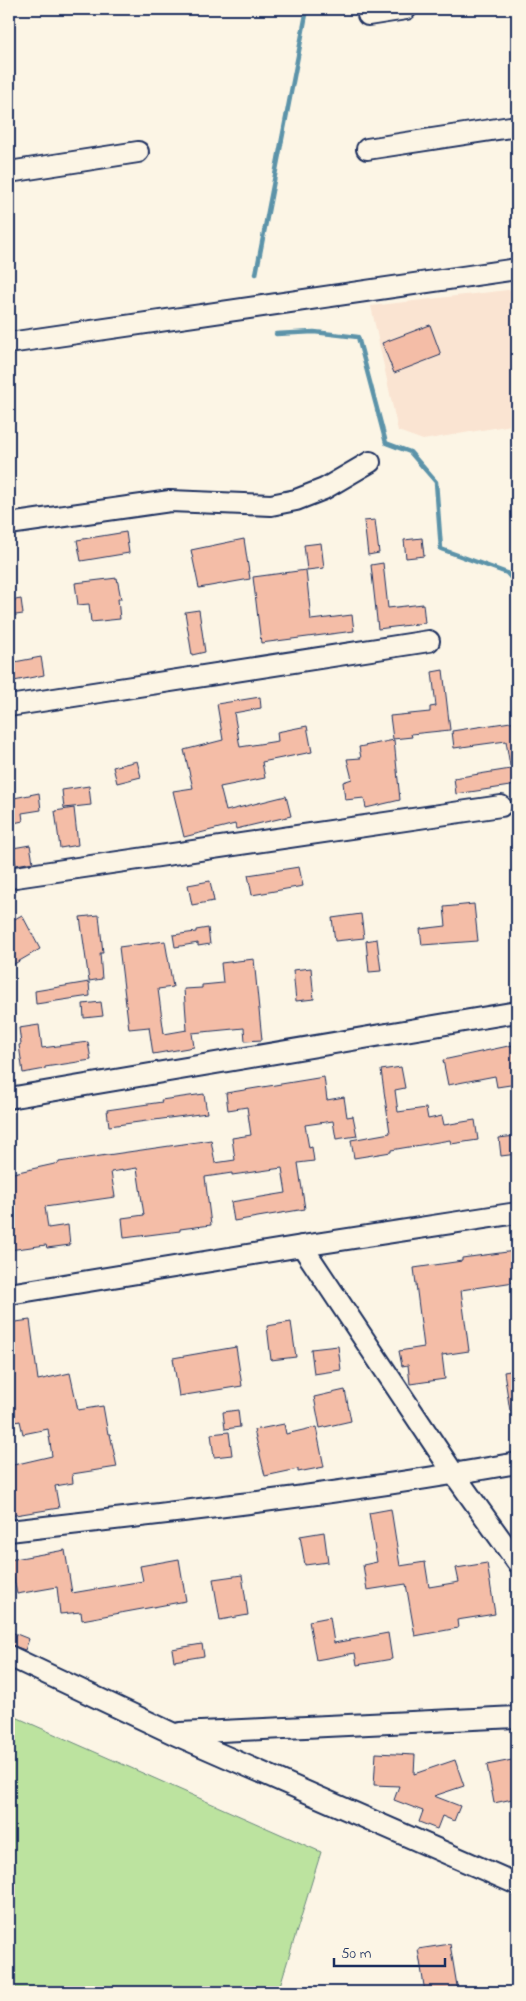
<svg xmlns="http://www.w3.org/2000/svg" width="526" height="2001" font-family="'Indie Flower',sans-serif">
<style>
.built{fill:#fae4d2}
.green{fill:#bce39f;stroke:#6c897e}
.lines{fill:none;stroke-linecap:round;stroke-linejoin:round}
.stream{stroke:#5b93a9;stroke-width:4.5}
.building{fill:#f4bda7;stroke:#1b2f5e}
.minor-casing{stroke:#1b2f5e;stroke-width:24}
.minor{stroke:#fcf5e5;stroke-width:20}
</style>
<rect width="100%" height="100%" fill="#fcf5e5"/>
<filter id="ink" filterUnits="userSpaceOnUse"><feTurbulence type="fractalNoise" baseFrequency=".02" numOctaves="2"/><feDisplacementMap in="SourceGraphic" scale="10" xChannelSelector="R" yChannelSelector="G"/><feConvolveMatrix kernelMatrix="1 2 1 2 8 2 1 2 1" color-interpolation-filters="sRGB"/></filter>
<g filter="url(#ink)">
<polygon class="built" points="517,289 517,424 423,440 398,431 371,306"/>
<polygon class="green" points="9,1714 321,1852 278,1992 9,1992"/>
<g class="lines">
<g class="stream">
<polyline points="256,274 307,9"/>
<polyline points="276,334 314,332 358,337 386,443 410,452 436,482 441,549 507,573 517,585"/>
</g>
</g>
<g class="building">
<polygon points="430,325 441,355 394,373 382,343"/>
<polygon points="375,520 379,553 368,555 364,521"/>
<polygon points="126,532 129,553 81,561 77,540"/>
<polygon points="422,538 424,556 406,558 404,540"/>
<polygon points="244,539 250,579 199,588 191,550"/>
<polygon points="321,543 324,568 307,570 304,545"/>
<polygon points="383,563 388,608 423,604 425,623 378,629 371,565"/>
<polygon points="306,570 311,620 352,615 354,631 261,643 253,577"/>
<polygon points="117,578 121,599 118,599 120,619 91,622 89,604 78,605 75,583"/>
<polygon points="21,599 23,614 9,616 9,601"/>
<polygon points="199,610 205,652 192,655 185,612"/>
<polygon points="41,657 44,675 9,682 9,663"/>
<polygon points="443,670 450,730 411,734 412,737 393,739 390,716 430,712 430,707 436,706 432,672"/>
<polygon points="260,697 261,708 234,713 240,747 278,741 277,732 307,726 312,752 262,762 265,778 220,787 226,811 286,796 291,816 236,829 235,824 184,837 173,791 193,788 184,750 223,740 217,704"/>
<polygon points="517,721 517,765 510,766 506,741 454,748 452,731"/>
<polygon points="394,740 400,800 366,808 364,798 345,800 343,782 352,779 347,759 361,758 359,747"/>
<polygon points="137,761 141,777 117,783 113,767"/>
<polygon points="517,768 517,785 456,794 454,778"/>
<polygon points="89,786 91,805 64,808 62,790"/>
<polygon points="39,793 41,810 22,813 23,821 9,824 9,799"/>
<polygon points="74,808 78,845 60,848 55,811"/>
<polygon points="30,845 33,862 16,865 13,848"/>
<polygon points="299,867 303,886 252,895 248,875"/>
<polygon points="210,881 214,901 192,905 188,885"/>
<polygon points="474,904 478,941 422,945 420,929 446,926 444,907"/>
<polygon points="361,914 364,938 335,941 332,918"/>
<polygon points="22,915 40,949 9,967 9,922"/>
<polygon points="99,915 103,953 100,953 102,979 89,981 80,917"/>
<polygon points="208,928 210,944 198,946 198,943 175,947 173,935 196,932 196,930"/>
<polygon points="377,939 381,971 369,972 366,941"/>
<polygon points="165,941 173,987 158,989 164,1034 187,1030 184,989 202,988 202,985 223,983 221,963 254,959 262,1040 245,1041 244,1028 192,1033 194,1047 153,1054 149,1027 129,1029 119,947"/>
<polygon points="311,968 314,999 296,1001 293,970"/>
<polygon points="89,982 90,996 36,1004 35,991"/>
<polygon points="101,1002 103,1016 84,1018 83,1004"/>
<polygon points="39,1025 42,1048 88,1042 91,1060 45,1067 45,1069 23,1073 19,1045 21,1044 19,1028"/>
<polygon points="513,1045 517,1084 497,1087 495,1076 448,1085 443,1060"/>
<polygon points="401,1067 405,1088 395,1090 398,1112 426,1108 428,1119 442,1116 444,1125 475,1120 478,1140 451,1144 450,1140 391,1150 391,1152 354,1158 351,1140 390,1133 381,1070"/>
<polygon points="324,1077 327,1100 344,1097 347,1117 353,1116 357,1136 336,1139 333,1121 305,1125 309,1148 312,1147 314,1161 298,1163 305,1209 234,1221 231,1202 286,1193 282,1168 232,1175 232,1173 205,1177 211,1225 180,1229 180,1231 124,1238 122,1218 144,1215 137,1168 111,1172 115,1197 45,1207 48,1228 68,1225 70,1245 47,1248 46,1245 9,1250 9,1174 59,1163 59,1162 211,1140 215,1163 235,1160 232,1138 251,1135 247,1107 228,1110 226,1093"/>
<polygon points="204,1094 207,1113 109,1126 107,1110 162,1102 161,1100"/>
<polygon points="515,1136 517,1154 501,1156 499,1138"/>
<polygon points="515,1251 517,1273 513,1273 514,1282 461,1290 469,1351 442,1355 445,1379 410,1384 408,1365 402,1366 399,1351 424,1347 414,1268 462,1261 462,1258"/>
<polygon points="30,1320 38,1380 70,1373 78,1410 103,1406 108,1434 110,1434 117,1467 72,1474 73,1483 55,1486 59,1508 9,1516 9,1466 52,1456 48,1429 23,1434 20,1421 11,1423 9,1412 9,1323"/>
<polygon points="291,1322 296,1357 271,1360 267,1326"/>
<polygon points="338,1346 341,1370 314,1374 311,1349"/>
<polygon points="236,1347 242,1386 179,1396 173,1358"/>
<polygon points="516,1370 517,1410 510,1411 504,1372"/>
<polygon points="345,1390 351,1421 320,1428 314,1397"/>
<polygon points="238,1410 240,1427 225,1429 223,1412"/>
<polygon points="284,1424 286,1434 316,1427 324,1467 298,1472 298,1469 265,1476 254,1430"/>
<polygon points="229,1432 232,1455 214,1457 211,1434"/>
<polygon points="391,1509 400,1566 425,1562 429,1587 459,1582 456,1568 487,1563 495,1614 457,1620 458,1628 415,1636 406,1584 367,1590 363,1565 377,1562 369,1513"/>
<polygon points="324,1532 328,1562 305,1565 300,1536"/>
<polygon points="65,1550 72,1593 143,1581 140,1566 179,1559 186,1601 82,1620 81,1612 60,1614 57,1587 17,1594 13,1575 9,1576 9,1560"/>
<polygon points="242,1575 248,1615 220,1620 213,1579"/>
<polygon points="330,1617 334,1643 388,1633 392,1659 357,1665 355,1653 316,1660 309,1621"/>
<polygon points="9,1631 29,1639 25,1650 9,1644"/>
<polygon points="202,1644 204,1656 174,1661 172,1649"/>
<polygon points="376,1753 415,1755 414,1774 455,1760 464,1786 434,1796 460,1806 454,1821 442,1816 437,1829 419,1822 423,1811 394,1800 399,1786 374,1785"/>
<polygon points="517,1759 517,1798 494,1803 487,1765"/>
<polygon points="450,1944 458,1992 425,1992 418,1949"/>
</g>
<g class="lines">
<defs>
<g id="minor">
<polyline points="368,15 406,9"/>
<polyline points="367,149 517,126"/>
<polyline points="9,172 138,152"/>
<polyline points="9,343 517,269"/>
<polyline points="9,524 170,501 271,505 296,500 324,489 370,462"/>
<polyline points="9,706 429,641"/>
<polyline points="9,878 501,806"/>
<polyline points="9,1098 517,1012"/>
<polyline points="302,1246 454,1474 517,1562"/>
<polyline points="9,1294 302,1246 517,1213"/>
<path d="M 9,1531 C 179,1512 349,1493 517,1463"/>
<polyline points="9,1656 174,1734 517,1884"/>
<polyline points="180,1733 517,1717"/>
</g>
</defs>
<use href="#minor" class="minor-casing"/>
<use href="#minor" class="minor"/>
</g>
</g>
<rect width="526" height="2001" fill="none" stroke="#fcf5e5" stroke-width="30"/>
<rect x="15" y="15" width="496" height="1971" fill="none" stroke="#1b2f5e" stroke-width="2" filter="url(#ink)"/>
<path d="M334 1958v8h111v-8" fill="none" stroke="#1b2f5e" stroke-width="2.5"/>
<text x="341" y="1958" font-size="15" fill="#1b2f5e" stroke="#fcf5e5" stroke-width="4" paint-order="stroke">50 m</text>
</svg>
